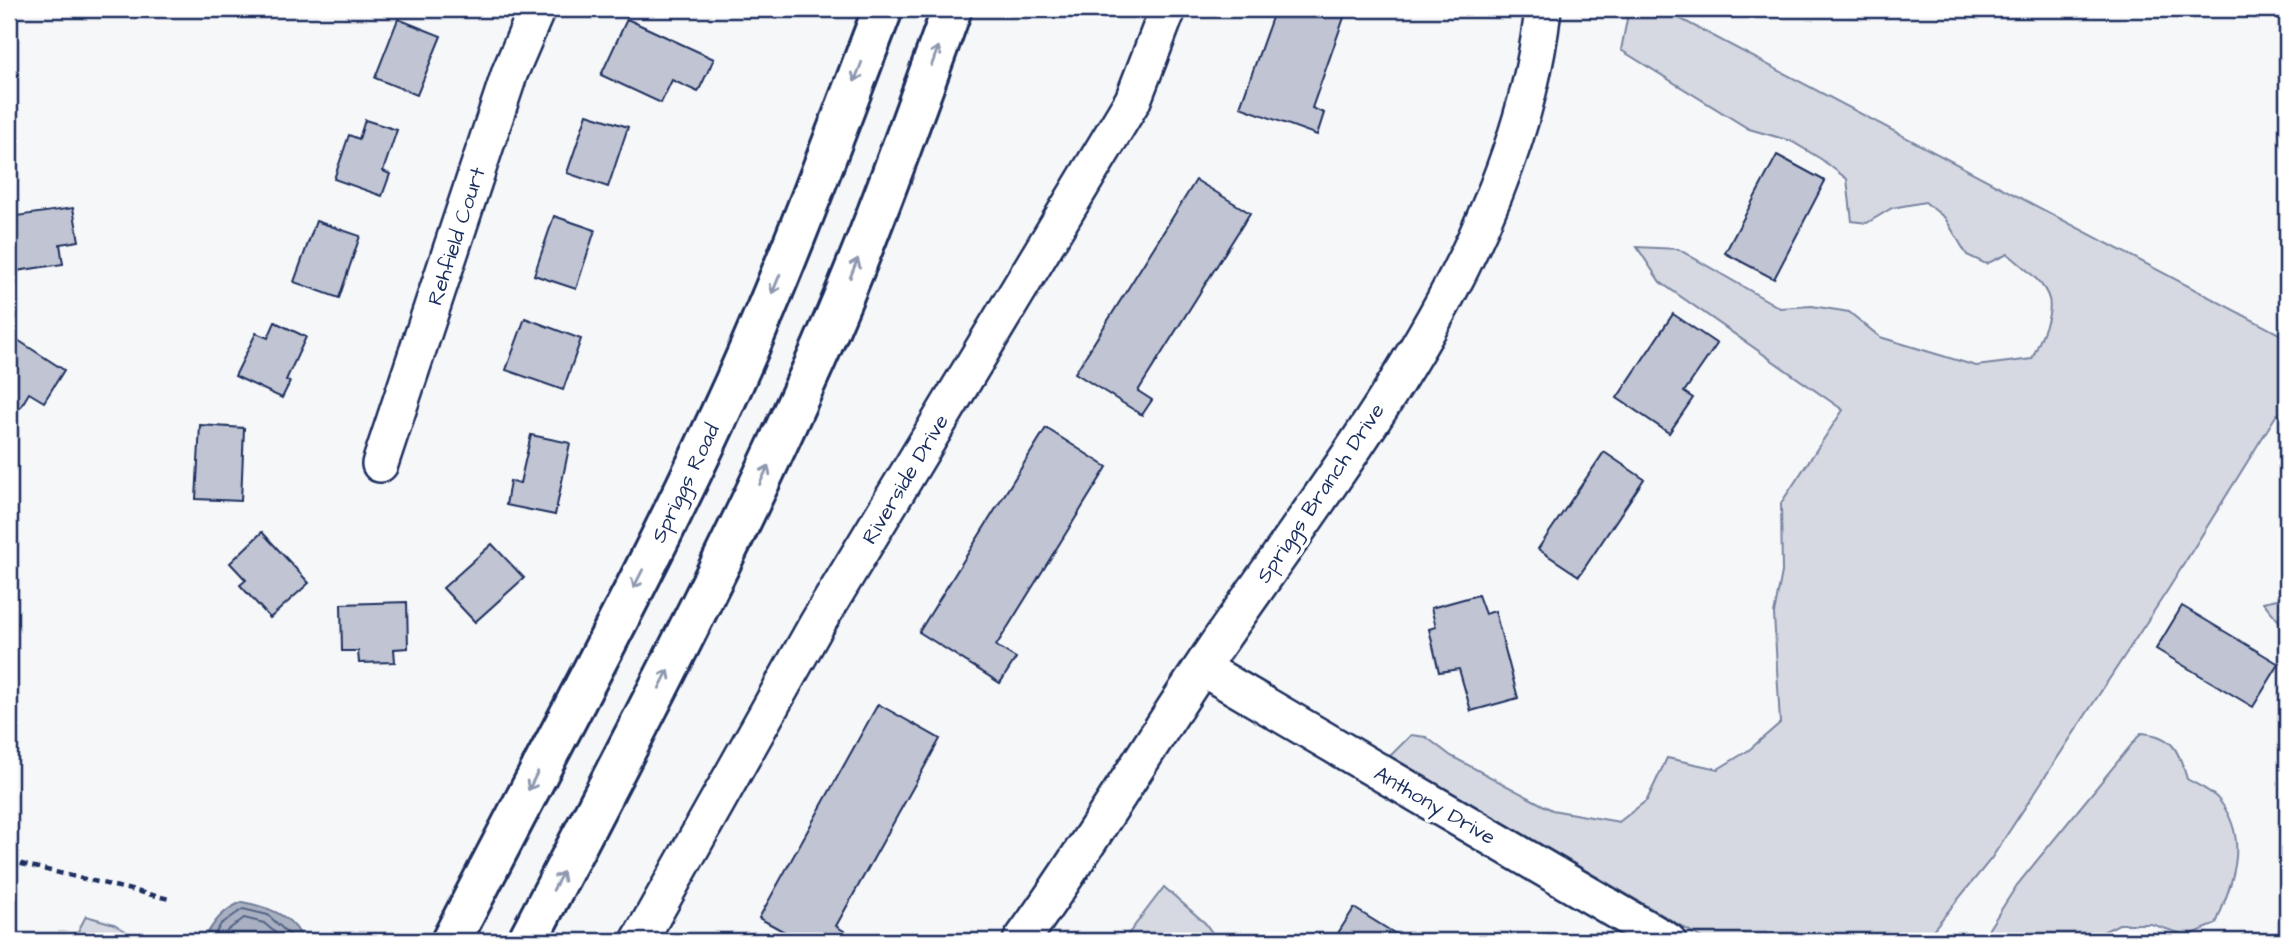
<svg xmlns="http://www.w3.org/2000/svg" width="2296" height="950" font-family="'Architects Daughter',sans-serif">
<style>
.green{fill:#d6d9e2;stroke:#7884a0;stroke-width:2}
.water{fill:#a9b0c1;stroke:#707c99;stroke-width:2}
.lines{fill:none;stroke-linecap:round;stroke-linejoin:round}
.shore{stroke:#546386;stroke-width:2}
.building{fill:#c0c4d3;stroke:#1b2f5e;stroke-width:2}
.street-casing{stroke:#1b2f5e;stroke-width:40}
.secondary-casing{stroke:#1b2f5e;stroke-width:44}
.path{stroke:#1b2f5e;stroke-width:4.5;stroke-dasharray:7 5;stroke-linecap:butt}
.street{stroke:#fff;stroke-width:35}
.secondary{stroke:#fff;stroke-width:38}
.oneway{stroke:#8d97ae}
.labels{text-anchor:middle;stroke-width:7;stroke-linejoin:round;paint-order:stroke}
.street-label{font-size:21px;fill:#1b2f5e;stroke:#fff}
</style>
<rect width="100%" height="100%" fill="#f6f7f9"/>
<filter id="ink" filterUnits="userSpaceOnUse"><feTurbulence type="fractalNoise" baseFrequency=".0143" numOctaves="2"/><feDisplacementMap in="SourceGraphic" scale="14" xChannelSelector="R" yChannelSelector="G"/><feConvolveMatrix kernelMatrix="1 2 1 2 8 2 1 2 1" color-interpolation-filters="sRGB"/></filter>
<g filter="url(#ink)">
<g class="green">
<path d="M 1629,9 L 1662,9 L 2287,338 L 2287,420 L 2277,414 L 2169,588 L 1991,859 L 1924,941 L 1707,941 L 1390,756 L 1411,735 L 1426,737 L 1451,756 L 1552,810 L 1619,822 L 1647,800 L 1667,758 L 1718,769 L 1749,750 L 1780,723 L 1774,614 L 1782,572 L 1781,503 L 1843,410 L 1660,282 L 1637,247 L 1678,249 L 1780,308 L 1812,306 L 1849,312 L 1880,337 L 1976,366 L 2032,359 C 2058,299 2060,297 2008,254 L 1986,264 L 1967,255 L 1945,218 L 1925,202 L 1892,208 L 1867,223 L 1852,221 L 1847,179 L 1821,159 L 1791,141 L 1749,129 L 1621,50 Z"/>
<polygon points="2287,597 2287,631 2263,602"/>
<path d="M 2141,733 C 2173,735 2179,751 2187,779 C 2197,785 2212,791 2219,800 C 2251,841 2232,882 2216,924 L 2188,936 L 2151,924 L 2119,924 L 2085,941 L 1981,941 L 2017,885 Z"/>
<polygon points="1164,887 1205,923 1218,941 1123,941"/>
<polygon points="86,916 114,924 141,941 73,941"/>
</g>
<path class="water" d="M 242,902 C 265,906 295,916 303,941 L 203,941 C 213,923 222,910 242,902 Z"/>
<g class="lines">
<g class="shore">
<polyline points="211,941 221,924 243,909 268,915 296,941"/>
<polyline points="221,941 228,930 244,918 264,923 285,941"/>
</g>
</g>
<g class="building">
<polygon points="1275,9 1347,9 1312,108 1324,113 1317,135 1240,107"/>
<polygon points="398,19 441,36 417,95 375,78"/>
<polygon points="627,19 714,59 698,92 672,80 661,103 601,75"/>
<polygon points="587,114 628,127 608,187 567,173"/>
<polygon points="365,120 397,130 383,171 390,174 382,196 334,179 349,135 359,139"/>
<polygon points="1777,155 1825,181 1774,279 1725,253"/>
<polygon points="1196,180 1250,213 1138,391 1152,400 1142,415 1075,373"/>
<polygon points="73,208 79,241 60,244 63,264 16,271 9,217"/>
<polygon points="554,216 595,230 576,289 534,275"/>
<polygon points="316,221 360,236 339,298 294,282"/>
<polygon points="1673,314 1717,344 1684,392 1693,398 1669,433 1617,398"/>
<polygon points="525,318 581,339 563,390 506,370"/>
<polygon points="275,322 306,337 286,380 290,382 282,398 235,376 256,333 268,338"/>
<polygon points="10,335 64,370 44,402 29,393 20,408 9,401"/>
<polygon points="200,425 244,428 241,501 196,499"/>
<polygon points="1046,428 1107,467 996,646 1016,658 1000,683 919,632"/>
<polygon points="531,435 570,443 555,515 506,505 510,481 520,483"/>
<polygon points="1604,452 1644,479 1579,576 1538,549"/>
<polygon points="262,532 309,583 270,618 240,585 246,580 230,563"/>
<polygon points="492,544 524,578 475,622 443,588"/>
<polygon points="1478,595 1485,614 1495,611 1518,698 1471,711 1459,669 1439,672 1429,629 1436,627 1431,608"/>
<polygon points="407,602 408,648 394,649 395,662 359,663 358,651 342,651 341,604"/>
<polygon points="2182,606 2279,664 2253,707 2156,649"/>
<polygon points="878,704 940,739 836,926 860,941 801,941 759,918"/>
<polygon points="1354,908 1407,941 1333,941"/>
</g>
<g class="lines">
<defs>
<g id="street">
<polyline points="380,464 510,72 537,9"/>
<polyline points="1202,668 1668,941"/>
<polyline points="639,941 817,624 1133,100 1168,9"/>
<path d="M 1021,941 C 1088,848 1147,748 1212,652 C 1343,461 1518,247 1543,9"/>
</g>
<g id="secondary">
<path d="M 451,941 C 546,756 648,573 734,383 C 789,261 835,134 883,9"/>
<path d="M 527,941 C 624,755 722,570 808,378 C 863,258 907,133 952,9"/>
</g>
</defs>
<use href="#street" class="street-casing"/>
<use href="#secondary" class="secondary-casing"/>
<g class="path">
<polyline points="9,861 169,899"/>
<polyline points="409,941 414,933"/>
</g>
<use href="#street" class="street"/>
<use href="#secondary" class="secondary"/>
</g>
<defs><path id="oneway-shaft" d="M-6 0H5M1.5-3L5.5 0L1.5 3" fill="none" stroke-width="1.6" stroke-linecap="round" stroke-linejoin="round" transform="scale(1.75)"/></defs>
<g class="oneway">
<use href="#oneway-shaft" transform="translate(935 56) rotate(-70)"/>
<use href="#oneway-shaft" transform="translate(858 72) rotate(111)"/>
<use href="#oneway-shaft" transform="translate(854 268) rotate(-68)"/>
<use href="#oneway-shaft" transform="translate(776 284) rotate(112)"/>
<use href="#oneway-shaft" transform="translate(764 475) rotate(-65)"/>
<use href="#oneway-shaft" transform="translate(638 579) rotate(117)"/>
<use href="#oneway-shaft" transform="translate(664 679) rotate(-63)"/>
<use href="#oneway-shaft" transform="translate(533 781) rotate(117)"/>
<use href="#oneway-shaft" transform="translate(558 881) rotate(-62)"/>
</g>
</g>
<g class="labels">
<g class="street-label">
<text transform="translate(456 236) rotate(-72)" y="7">Rehfield Court</text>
<text transform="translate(905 479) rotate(-59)" y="7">Riverside Drive</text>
<text transform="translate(685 483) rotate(-64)" y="7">Spriggs Road</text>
<text transform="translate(1320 493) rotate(-56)" y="7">Spriggs Branch Drive</text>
<text transform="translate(1435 805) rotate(30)" y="7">Anthony Drive</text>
</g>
</g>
<rect width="2296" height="950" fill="none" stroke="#fff" stroke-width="35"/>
<rect x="18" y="18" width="2261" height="915" fill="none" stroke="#1b2f5e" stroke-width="2.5" filter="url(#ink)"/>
</svg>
